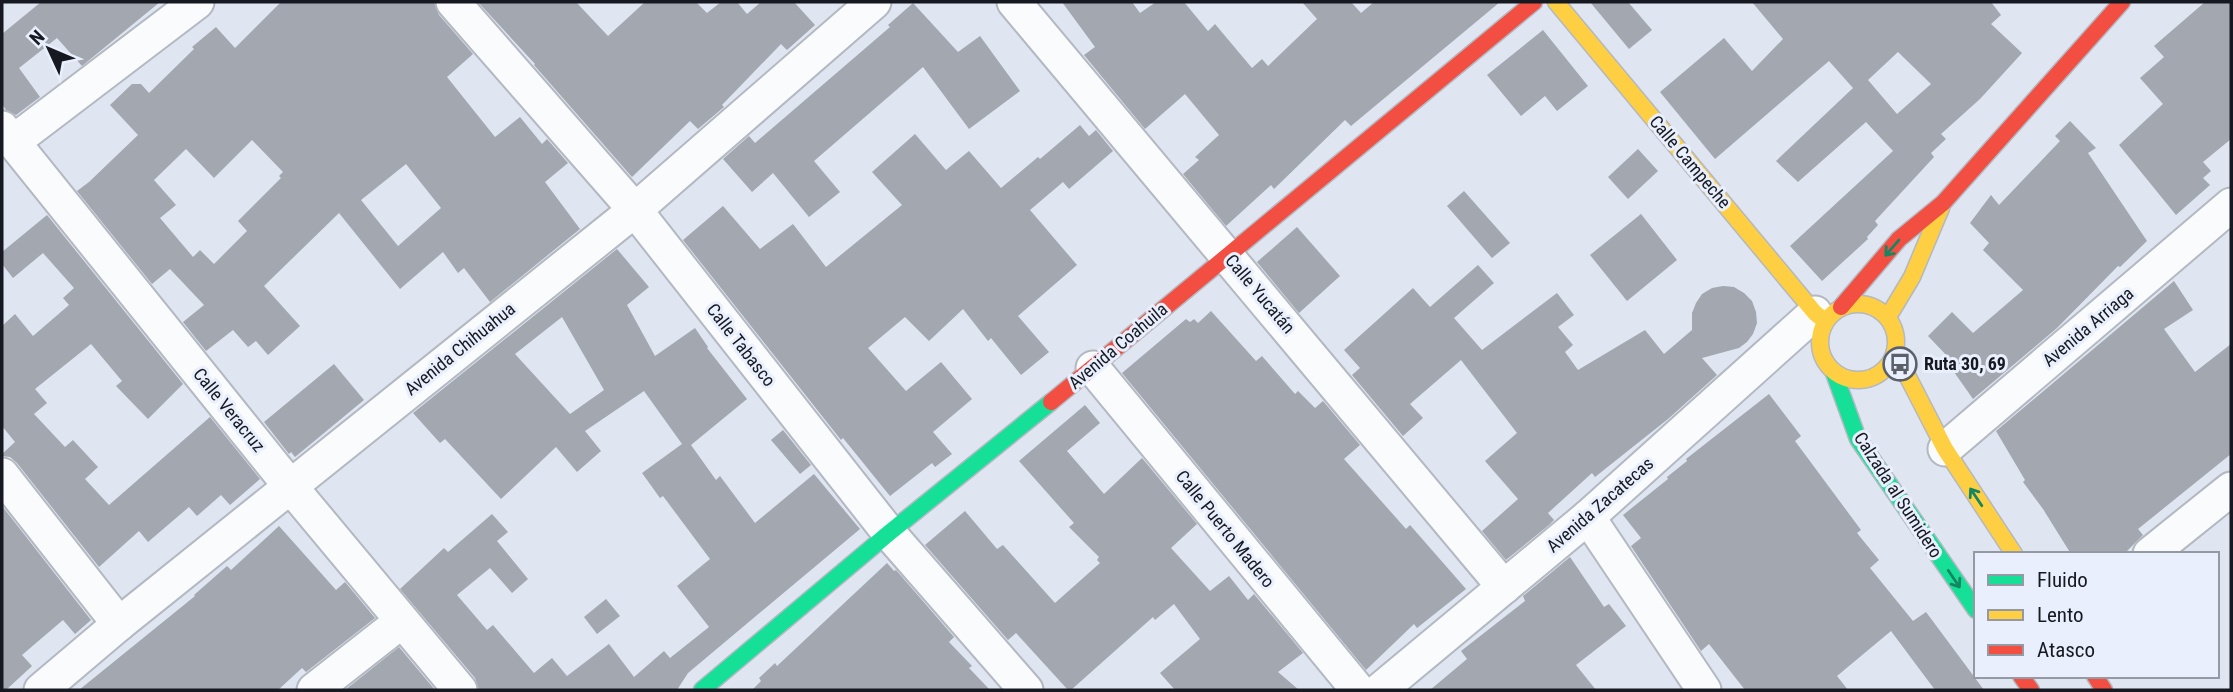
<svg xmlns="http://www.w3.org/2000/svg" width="2233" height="692" font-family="'Roboto Condensed',sans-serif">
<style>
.building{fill:#a2a7b0;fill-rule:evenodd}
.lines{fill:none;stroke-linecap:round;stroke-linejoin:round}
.street-casing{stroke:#b3b8c1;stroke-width:37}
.fast-casing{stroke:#b3b8c1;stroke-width:19}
.slow-casing{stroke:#b3b8c1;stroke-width:19}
.jam-casing{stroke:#b3b8c1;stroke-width:19}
.street{stroke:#fafbfd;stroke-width:33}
.fast{stroke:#16e098;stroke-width:16}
.slow{stroke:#ffcf43;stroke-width:16}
.jam{stroke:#f24e42;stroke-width:16}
.oneway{stroke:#168662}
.labels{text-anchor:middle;stroke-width:6;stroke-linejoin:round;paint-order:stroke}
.street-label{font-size:18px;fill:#161921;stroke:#e9effc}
.poi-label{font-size:18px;font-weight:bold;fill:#161921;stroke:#e9effc;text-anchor:start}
</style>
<rect width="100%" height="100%" fill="#dfe5f1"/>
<g class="building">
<polygon points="41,2 160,2 82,66 57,38 19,68 40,97 16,115 6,110 2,104 2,34"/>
<path d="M 281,2 L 434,2 L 439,15 L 473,54 L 447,77 L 495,137 L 520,117 L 542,144 L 547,139 L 568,163 L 545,182 L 580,229 L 490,302 L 464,268 L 458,273 L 443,252 L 400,289 L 339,213 L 264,286 L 300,326 L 268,355 L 256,341 L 248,347 L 233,330 L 206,351 L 183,322 L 204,305 L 170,269 L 152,284 L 77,191 L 89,182 L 138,135 L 110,105 L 132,84 L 141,84 L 149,93 L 194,49 L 192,47 L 216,27 L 235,48 ZM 252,140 L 283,172 L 279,176 L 281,178 L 238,221 L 247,231 L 214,264 L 200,250 L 193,257 L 160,218 L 176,205 L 154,180 L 186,149 L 214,178 ZM 406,164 L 441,208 L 398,246 L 361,200 Z"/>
<polygon points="478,2 576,2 608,36 645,2 696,2 707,13 721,2 737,2 747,14 761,2 794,2 815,25 787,50 781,44 722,105 724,107 698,129 690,121 632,177 534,65 535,64"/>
<polygon points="1062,2 1132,2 1140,13 1156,2 1184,2 1208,31 1215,24 1252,68 1262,59 1268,66 1317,19 1302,2 1351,2 1361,13 1374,2 1500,2 1351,126 1345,120 1274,189 1271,185 1226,226 1183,174 1199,160 1195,157 1219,135 1185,94 1145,129 1084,55 1095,47"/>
<polygon points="1590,2 1628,2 1652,30 1629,49"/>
<path d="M 1752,2 L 1991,2 L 2001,15 L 1991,24 L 2022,53 L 1980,99 L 1941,134 L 1946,139 L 1931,153 L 1934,157 L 1875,221 L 1878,225 L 1867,237 L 1868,239 L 1822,281 L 1790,246 L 1893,151 L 1866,122 L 1798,182 L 1776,161 L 1853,88 L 1829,61 L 1715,159 L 1660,92 L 1724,38 L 1752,71 L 1783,39 ZM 1898,52 L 1931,84 L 1897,114 L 1868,80 Z"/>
<polygon points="2205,2 2231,2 2231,139 2203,162 2211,171 2203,178 2210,185 2176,215 2119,145 2163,104 2140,78 2164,57 2154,46"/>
<polygon points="913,3 958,52 980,36 1020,91 969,129 923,67 814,161 840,192 809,217 773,173 752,192 723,159 749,136 755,143 890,27 888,25"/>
<polygon points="1543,30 1588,86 1557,111 1545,96 1521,116 1487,75"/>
<polygon points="2070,121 2096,148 2088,153 2147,241 2120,267 2118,266 2057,328 1973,399 1947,362 1950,359 1928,336 1952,312 1973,333 2023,290 1983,250 1989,243 1970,223 1991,195 1999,205 2060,141 2055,136"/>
<polygon points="1080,125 1089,136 1096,130 1113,151 1069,189 1063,182 1030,210 1077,265 1018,316 1049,352 1021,375 991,338 988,341 963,309 929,341 905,317 868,348 906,391 941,362 972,399 933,432 952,454 935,467 932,463 890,496 843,438 841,440 683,240 723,206 760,249 793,224 826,267 902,205 872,172 915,134 946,170 969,151 1001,188 1038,157 1040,159"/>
<polygon points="1638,149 1658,171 1628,199 1608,177"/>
<polygon points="1464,191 1510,243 1492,258 1447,206"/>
<polygon points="1641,214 1677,260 1627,301 1590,255"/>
<polygon points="47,215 183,384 148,419 116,386 122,381 91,344 35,389 47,403 34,414 65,447 73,440 98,467 85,479 109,505 210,417 260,479 230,505 221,495 197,516 189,507 148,542 139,531 99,567 17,463 10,457 2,456 2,454 15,442 2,426 2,326 15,314 33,336 69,305 63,298 74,288 43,253 13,278 2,264 2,252"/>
<polygon points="1297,227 1340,276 1299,313 1257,262"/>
<path d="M 617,249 L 649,287 L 627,305 L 655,356 L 695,328 L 708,347 L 707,348 L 747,399 L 691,445 L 716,480 L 720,476 L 755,523 L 814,474 L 860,529 L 688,673 L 677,690 L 479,690 L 475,678 L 400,589 L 444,548 L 448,552 L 492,514 L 508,532 L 497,541 L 528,579 L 512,593 L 490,568 L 457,595 L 487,630 L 493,625 L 534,673 L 552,658 L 567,676 L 609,644 L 634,677 L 664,651 L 670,658 L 709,627 L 677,586 L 710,559 L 663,496 L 660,498 L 642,473 L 682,444 L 644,391 L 585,431 L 601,451 L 577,472 L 556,447 L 501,499 L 445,439 L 440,443 L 413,413 ZM 562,317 L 604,390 L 570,414 L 515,354 Z"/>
<polygon points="1478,265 1494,283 1454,318 1482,350 1557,293 1574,315 1558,327 1573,345 1565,352 1578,370 1645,330 1664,354 1692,330 1692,313 1696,303 1702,294 1712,288 1723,286 1734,287 1744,293 1752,301 1756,312 1757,323 1753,334 1747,342 1739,348 1702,358 1717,375 1668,419 1595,477 1592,473 1548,513 1554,520 1549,525 1506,560 1482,531 1518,499 1485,461 1517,433 1461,360 1410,404 1423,418 1403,436 1352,375 1360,368 1344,350 1413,288 1430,307"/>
<polygon points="2174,281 2193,310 2164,329 2195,372 2231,344 2231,454 2138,529 2143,535 2124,554 2071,554 2043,509 2023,482 2025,480 1996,431"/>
<polygon points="1211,311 1256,361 1262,356 1295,394 1298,391 1315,408 1323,401 1360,445 1344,459 1406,529 1410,525 1466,589 1417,628 1414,624 1366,670 1122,373 1186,319 1190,322 1194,319 1198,323"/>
<polygon points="334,364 364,400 295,457 291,452 289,454 264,422"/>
<polygon points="1769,394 1801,436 1795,441 1861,530 1857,533 1879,560 1870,568 1913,621 1926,612 1984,690 1935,690 1891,631 1837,676 1848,690 1745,690 1709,644 1701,651 1631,546 1641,538 1623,515 1668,479 1667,477 1687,461 1686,459"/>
<polygon points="1085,405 1100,423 1067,451 1104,494 1142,458 1197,524 1171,548 1210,591 1229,576 1248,600 1254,594 1303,653 1278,672 1299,690 1175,690 1160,673 1200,639 1174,604 1155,620 1153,617 1071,690 1068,690 1016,633 1008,640 925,545 965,511 997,549 1003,545 1055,603 1100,563 1097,560 1099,557 1069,527 1074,523 1019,461"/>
<polygon points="783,430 811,465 800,474 771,440"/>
<polygon points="2,506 91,620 75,634 63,620 22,655 32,666 6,690 2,690"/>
<polygon points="279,526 336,590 345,582 375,618 306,672 302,668 278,690 79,690 195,596 194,595 227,566 231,570"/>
<polygon points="1570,557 1604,607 1609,604 1626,626 1576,665 1596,690 1430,690 1467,659 1461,651 1525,601 1523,596"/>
<polygon points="887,563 894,571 896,570 954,637 949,642 972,666 969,668 990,690 752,690 761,681 759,678 775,663 777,666"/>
<polygon points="606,599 620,616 597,634 584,617"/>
<polygon points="399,647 435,690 345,690"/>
</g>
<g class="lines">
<defs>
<g id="street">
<polyline points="453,2 635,210 889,533 1026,690"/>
<polyline points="1014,2 1504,587"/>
<polyline points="2,128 290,486 460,690"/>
<polyline points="13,142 197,2"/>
<polyline points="1093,368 1358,690"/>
<polyline points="1945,449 2231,205"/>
<polyline points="2,475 119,624"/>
<polyline points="1588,517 1704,690"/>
<polyline points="2150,554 2231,489"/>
<polyline points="41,690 119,624 635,210 874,2"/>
<polyline points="314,690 402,621"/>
<polyline points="1380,690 1588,517 1815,313"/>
</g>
<g id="fast">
<polyline points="1834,373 1858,439 1976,610"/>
<polyline points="702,690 889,533 1051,402"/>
</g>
<g id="slow">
<polyline points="1556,2 1815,313 1825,321"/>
<circle cx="1858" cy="342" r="38"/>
<polyline points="1888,317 1912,277 1941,208"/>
<polyline points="1895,352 1945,449 2014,554"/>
</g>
<g id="jam">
<polyline points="1841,307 1899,239 1943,203 2122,2"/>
<polyline points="1051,402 1534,2"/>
<polyline points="2021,676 2031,690"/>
<polyline points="2095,676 2104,690"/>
</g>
</defs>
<use href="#street" class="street-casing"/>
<use href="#fast" class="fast-casing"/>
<use href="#slow" class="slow-casing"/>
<use href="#jam" class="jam-casing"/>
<use href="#street" class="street"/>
<use href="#fast" class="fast"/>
<use href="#slow" class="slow"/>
<use href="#jam" class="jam"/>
</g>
<defs><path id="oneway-shaft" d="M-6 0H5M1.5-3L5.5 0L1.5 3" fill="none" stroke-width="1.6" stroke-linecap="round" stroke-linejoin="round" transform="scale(1.75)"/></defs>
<g class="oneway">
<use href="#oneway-shaft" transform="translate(1892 248) rotate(131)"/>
<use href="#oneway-shaft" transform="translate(1976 497) rotate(-124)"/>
<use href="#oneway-shaft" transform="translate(1954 579) rotate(56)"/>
</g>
<defs>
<symbol id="bus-ring" viewBox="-11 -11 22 22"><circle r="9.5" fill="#e9effc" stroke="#5c606a" stroke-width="1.5"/><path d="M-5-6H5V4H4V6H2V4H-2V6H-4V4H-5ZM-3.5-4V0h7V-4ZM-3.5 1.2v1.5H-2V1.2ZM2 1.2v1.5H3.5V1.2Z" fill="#5c606a"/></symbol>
</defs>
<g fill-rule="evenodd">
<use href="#bus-ring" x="1881" y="345" width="38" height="38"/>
</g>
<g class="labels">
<g class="street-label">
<text transform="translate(1690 162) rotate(50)" y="6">Calle Campeche</text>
<text transform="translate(1260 294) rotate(50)" y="6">Calle Yucatán</text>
<text transform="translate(2088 327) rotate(-40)" y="6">Avenida Arriaga</text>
<text transform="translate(741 345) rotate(52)" y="6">Calle Tabasco</text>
<text transform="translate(1118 346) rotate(-40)" y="6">Avenida Coahuila</text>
<text transform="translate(460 349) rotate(-39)" y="6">Avenida Chihuahua</text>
<text transform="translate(229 410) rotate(51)" y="6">Calle Veracruz</text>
<text transform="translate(1898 495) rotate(57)" y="6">Calzada al Sumidero</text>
<text transform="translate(1600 505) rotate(-41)" y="6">Avenida Zacatecas</text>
<text transform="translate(1225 529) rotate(51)" y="6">Calle Puerto Madero</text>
</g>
<g class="poi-label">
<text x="1924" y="370">Ruta 30, 69</text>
</g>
</g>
<rect width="2233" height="692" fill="none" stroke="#161921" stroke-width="7"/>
<rect x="1974" y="552" width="245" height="126" fill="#e9effc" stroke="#9599a4" stroke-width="2"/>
<rect x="1988" y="575" width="35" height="10" fill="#16e098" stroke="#9599a4" stroke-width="2"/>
<text x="2037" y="587" font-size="21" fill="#161921">Fluido</text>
<rect x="1988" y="610" width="35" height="10" fill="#ffcf43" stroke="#9599a4" stroke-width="2"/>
<text x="2037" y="622" font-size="21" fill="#161921">Lento</text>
<rect x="1988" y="645" width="35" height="10" fill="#f24e42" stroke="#9599a4" stroke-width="2"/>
<text x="2037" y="657" font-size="21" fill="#161921">Atasco</text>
<g transform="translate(49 49) rotate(314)" stroke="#e9effc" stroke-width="5" paint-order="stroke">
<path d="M0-5L12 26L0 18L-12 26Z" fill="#161921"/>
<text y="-10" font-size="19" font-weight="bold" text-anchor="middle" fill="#161921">N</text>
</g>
</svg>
